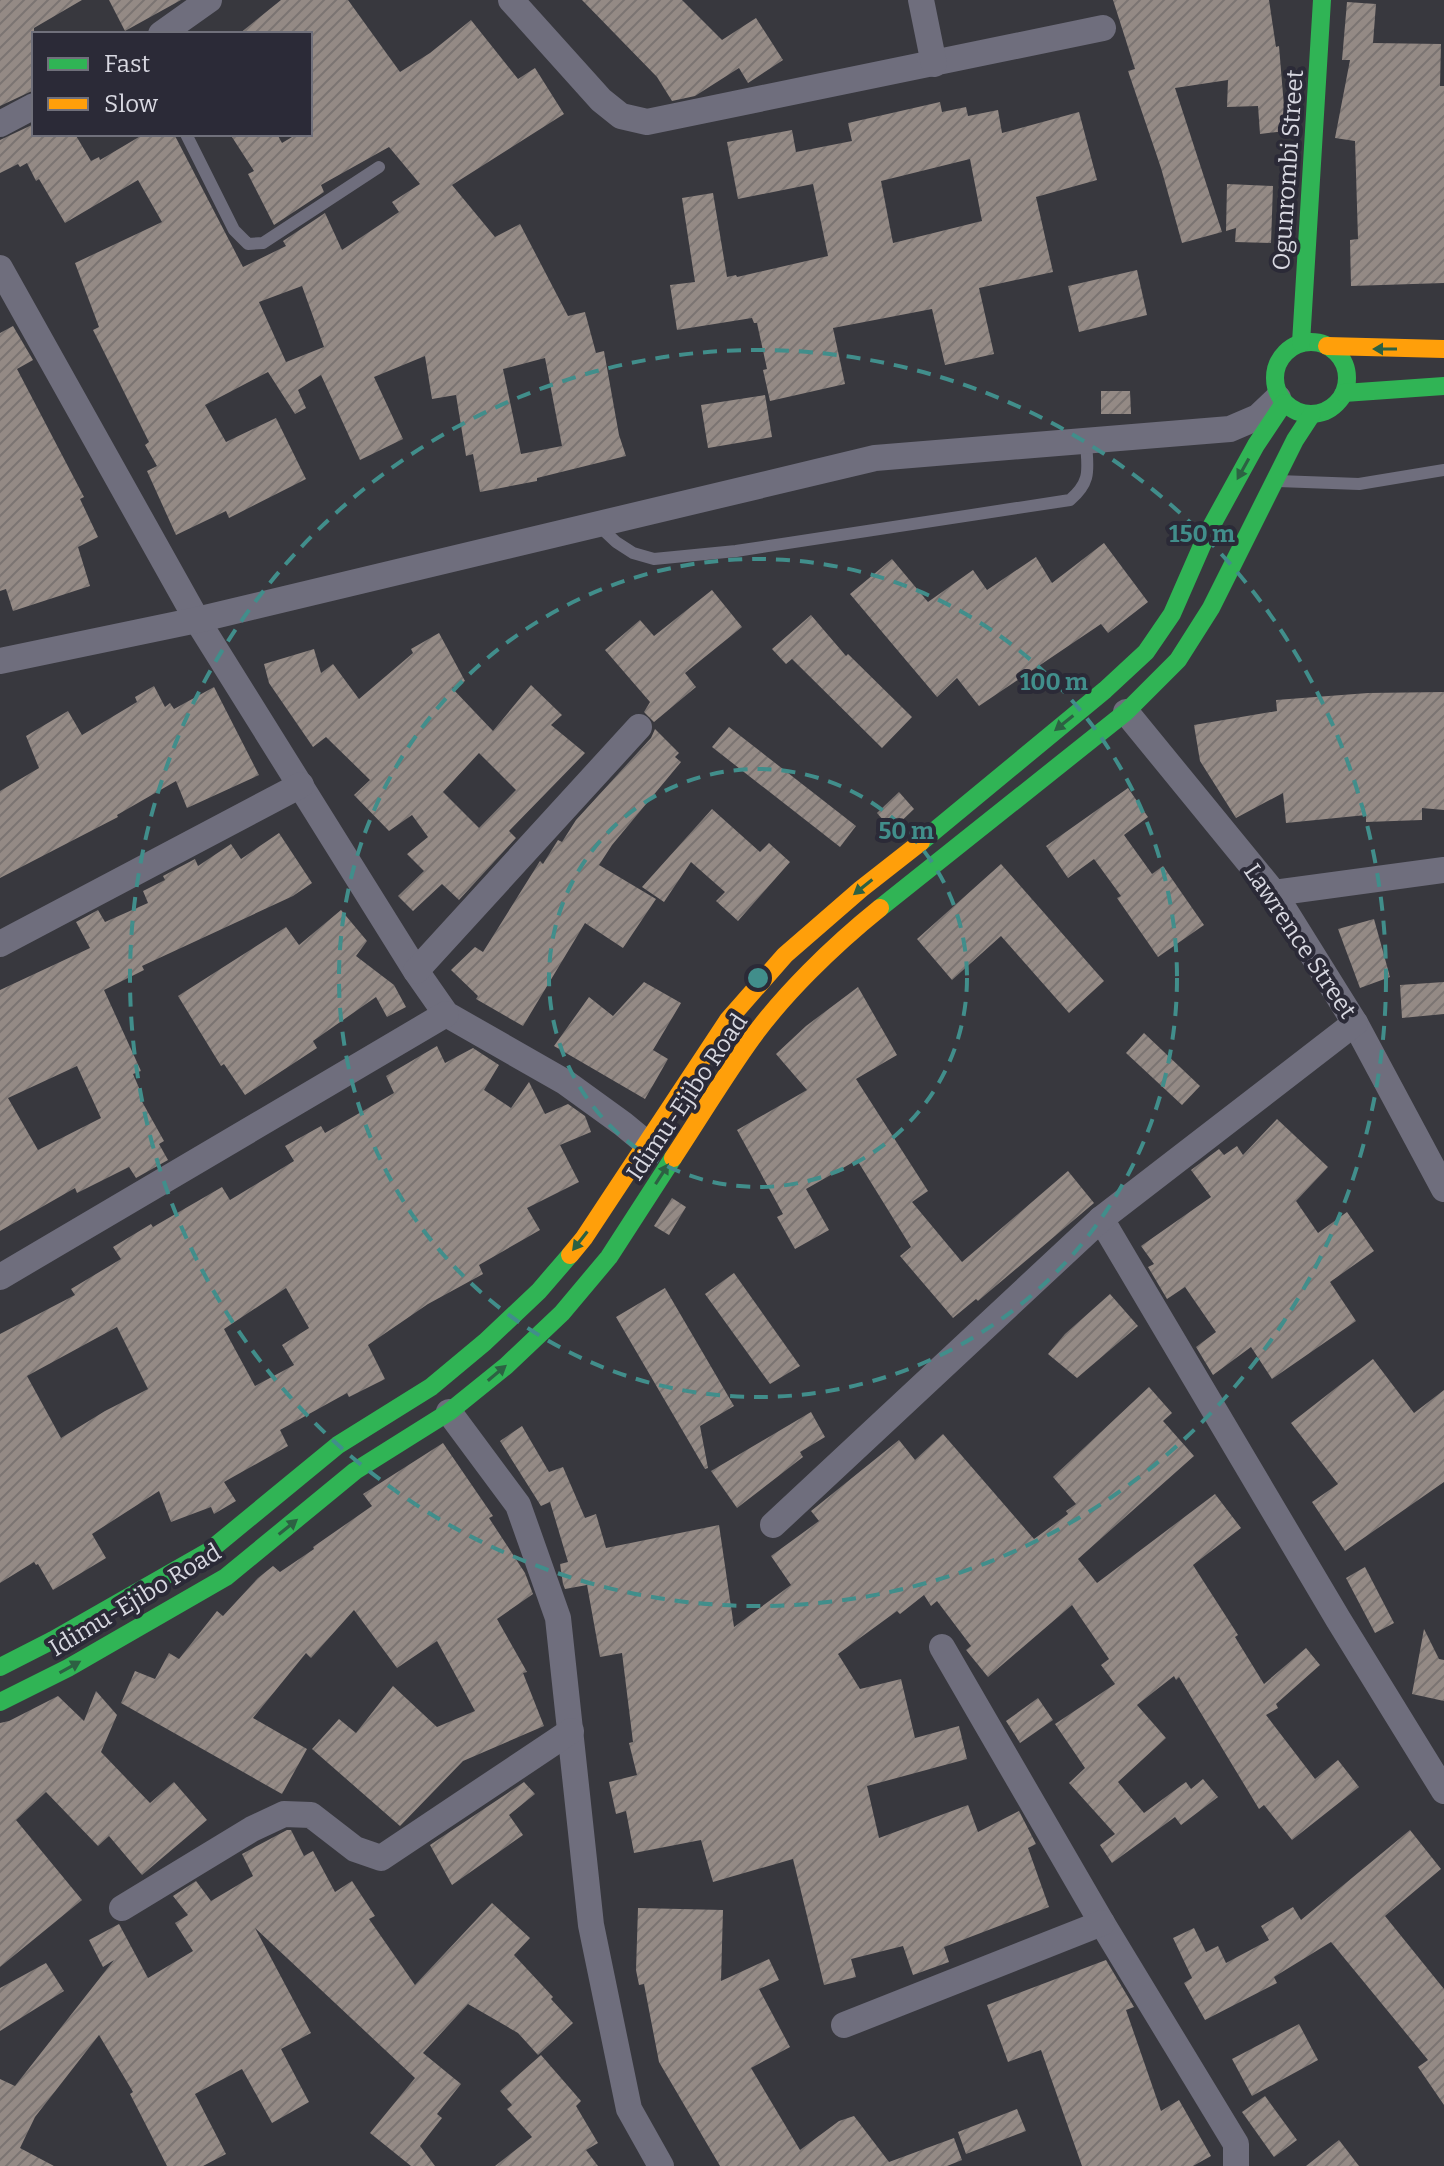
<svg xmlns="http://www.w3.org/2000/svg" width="1444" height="2166" font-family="Bitter,serif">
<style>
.building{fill:url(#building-hatch);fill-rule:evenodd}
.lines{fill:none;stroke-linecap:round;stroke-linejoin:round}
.lane{stroke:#6f6e7d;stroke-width:12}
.street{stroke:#6f6e7d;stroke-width:26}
.fast{stroke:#30b455;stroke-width:18}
.slow{stroke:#ff9f0a;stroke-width:18}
.oneway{fill:#2d6143}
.ring{fill:none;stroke:#418e8b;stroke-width:4;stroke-dasharray:14 10}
.labels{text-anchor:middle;stroke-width:8;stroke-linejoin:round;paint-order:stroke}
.street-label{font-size:24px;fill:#d8d8e1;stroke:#2b2a37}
.centre{fill:#418e8b;stroke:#2b2a37;stroke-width:4}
.ring-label{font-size:24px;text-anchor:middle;font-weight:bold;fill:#418e8b;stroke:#2b2a37;stroke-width:8;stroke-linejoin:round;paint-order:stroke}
</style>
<defs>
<pattern id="building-hatch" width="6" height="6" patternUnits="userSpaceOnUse" patternTransform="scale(2)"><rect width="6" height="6" fill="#948a85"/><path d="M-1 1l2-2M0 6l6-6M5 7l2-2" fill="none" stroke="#7b7472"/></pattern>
</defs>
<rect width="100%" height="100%" fill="#38383e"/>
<g class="building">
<polygon points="0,0 82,0 34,28 34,90 0,106"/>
<polygon points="109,0 181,0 125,31"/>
<path d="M 281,0 L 348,0 L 400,72 L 430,53 L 471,20 L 518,79 L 535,68 L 564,114 L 452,185 L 495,237 L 520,224 L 568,316 L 585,312 L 596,353 L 604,351 L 619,435 L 626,456 L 537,478 L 537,481 L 480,492 L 473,454 L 466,456 L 456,395 L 432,399 L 425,356 L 374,377 L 403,439 L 360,460 L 321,375 L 298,390 L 306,408 L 295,414 L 268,372 L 205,405 L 226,442 L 276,418 L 306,479 L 229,518 L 226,511 L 176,535 L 147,471 L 157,466 L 145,445 L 149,442 L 93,330 L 99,327 L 75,263 L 162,222 L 138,180 L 65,223 L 39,179 L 36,181 L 27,163 L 20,167 L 18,164 L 0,173 L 0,140 L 34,124 L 34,134 L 75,134 L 91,161 L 99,157 L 100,160 L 144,134 L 174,134 L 243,267 L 286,246 L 283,241 L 325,213 L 342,250 L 399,212 L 392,202 L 420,184 L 389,147 L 321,185 L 324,192 L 274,225 L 248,174 L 254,171 L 230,134 L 277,134 L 282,143 L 297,134 L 310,134 L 310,34 L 239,34 ZM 302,286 L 324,347 L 286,362 L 259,302 ZM 545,358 L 562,446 L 521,454 L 503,369 Z"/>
<polygon points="582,0 682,0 722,40 756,18 783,60 748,83 739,68 695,96 672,101 657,77"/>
<polygon points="1113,0 1269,0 1276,47 1279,46 1286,131 1260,134 1258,106 1227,107 1228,80 1175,88 1222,232 1182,243 1161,168 1128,71 1135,69"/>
<polygon points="1347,2 1376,4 1373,43 1441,44 1440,86 1444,86 1444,283 1351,286 1350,240 1358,239 1355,141 1335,138 1350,60 1342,60"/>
<path d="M 940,102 L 942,112 L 966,107 L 968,116 L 998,110 L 1002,133 L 1079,112 L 1097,180 L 1036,197 L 1053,272 L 979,288 L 994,354 L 945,365 L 932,309 L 833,328 L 845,384 L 770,401 L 763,370 L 767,369 L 757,323 L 754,323 L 752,318 L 677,330 L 670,285 L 695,282 L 682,198 L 713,193 L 727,277 L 736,275 L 737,277 L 828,256 L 813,184 L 738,199 L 727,142 L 792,130 L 796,152 L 852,141 L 848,123 ZM 970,159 L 982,221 L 893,243 L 881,181 Z"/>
<polygon points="1227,184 1273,186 1271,243 1235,242 1236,228 1226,231"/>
<polygon points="1137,270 1147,315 1079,332 1068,286"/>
<polygon points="13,326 33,360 17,369 84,497 80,499 98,537 78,547 90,586 13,611 6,589 0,591 0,333"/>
<polygon points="1101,391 1130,391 1131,414 1101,414"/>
<polygon points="765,395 772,437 708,448 701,405"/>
<polygon points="1104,543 1148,602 1108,633 1101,624 979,706 957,678 937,697 850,594 892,559 928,602 973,570 987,590 1036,557 1052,583"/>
<polygon points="712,590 742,627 685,673 696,687 654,722 644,712 650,702 605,650 640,620 654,636"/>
<polygon points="811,615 846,656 848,654 912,717 882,748 792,659 786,664 772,649"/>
<path d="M 439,633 L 465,681 L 452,688 L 493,731 L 531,685 L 562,715 L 551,725 L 585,753 L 509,831 L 516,838 L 459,900 L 442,884 L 413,911 L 398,896 L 424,871 L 407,854 L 428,837 L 412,815 L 389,831 L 354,795 L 370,780 L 326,737 L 313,747 L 269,683 L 264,664 L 314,649 L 321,673 L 333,664 L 359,699 L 413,653 L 411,649 ZM 479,753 L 516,790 L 479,828 L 443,792 Z"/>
<polygon points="154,686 165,707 170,703 174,709 214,687 259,775 187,808 176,781 117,815 118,817 0,878 0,791 39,768 26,736 68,711 82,735 137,702 135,697"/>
<polygon points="1444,692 1444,810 1422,808 1422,820 1366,822 1366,815 1286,823 1283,793 1236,818 1200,761 1194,725 1277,711 1276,700 1368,693"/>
<polygon points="729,727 856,826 840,847 712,747"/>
<polygon points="655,729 679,753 675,757 681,762 612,845 599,865 656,899 623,948 585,923 523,1026 476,999 478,996 451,970 475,947 483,952 540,861 543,864 558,840 562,842 576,820 651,738"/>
<polygon points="1128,788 1148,817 1124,835 1152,874 1163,866 1204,925 1158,957 1117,898 1121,896 1094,859 1068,878 1046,846"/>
<polygon points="899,792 914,809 892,830 877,813"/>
<polygon points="712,809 760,852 769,843 790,862 738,921 716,901 725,892 691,862 664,902 642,887"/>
<path d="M 279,833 L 312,883 L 293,896 L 142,966 L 144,970 L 104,990 L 141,1071 L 133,1074 L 143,1097 L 140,1098 L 164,1141 L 159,1144 L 168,1160 L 136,1178 L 129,1167 L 77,1193 L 75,1188 L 0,1231 L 0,990 L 90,948 L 76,922 L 98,910 L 105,922 L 148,903 L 143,891 L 165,880 L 163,876 L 195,859 L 198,866 L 231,844 L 241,859 ZM 77,1066 L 101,1118 L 38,1150 L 8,1098 Z"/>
<polygon points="1001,864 1104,981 1069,1013 1001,936 952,980 917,939"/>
<polygon points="341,910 367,941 356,956 394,985 406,1007 387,1017 376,997 313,1041 317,1048 245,1095 224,1064 221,1066 178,996 286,927 299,945"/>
<polygon points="1374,919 1390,977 1360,988 1338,929"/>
<polygon points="644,982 681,1003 653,1050 668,1059 645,1099 554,1046 589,997 613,1016"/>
<polygon points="1444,982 1444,1014 1402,1018 1400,985"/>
<polygon points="858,987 897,1055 856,1079 928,1191 912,1202 962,1262 1068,1171 1094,1203 978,1301 976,1299 953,1318 900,1256 911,1247 857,1160 806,1189 829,1230 795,1249 777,1217 783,1214 737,1130 807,1090 776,1054 806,1026"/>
<polygon points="1144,1033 1200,1086 1182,1105 1126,1053"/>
<path d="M 437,1046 L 445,1063 L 473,1048 L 499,1065 L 484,1090 L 511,1108 L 529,1082 L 545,1114 L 568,1104 L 585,1116 L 591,1132 L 560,1145 L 579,1182 L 527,1208 L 540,1230 L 479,1265 L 483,1274 L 428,1304 L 368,1345 L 385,1379 L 349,1397 L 347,1393 L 280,1430 L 288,1446 L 224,1482 L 236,1501 L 214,1514 L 211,1507 L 171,1522 L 159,1491 L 92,1534 L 106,1558 L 53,1590 L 38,1564 L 36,1565 L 34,1562 L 0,1583 L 0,1334 L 75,1295 L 71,1289 L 121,1259 L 113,1247 L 151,1224 L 153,1227 L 222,1187 L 230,1200 L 294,1161 L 285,1146 L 321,1126 L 325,1133 L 394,1093 L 386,1076 ZM 286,1288 L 309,1328 L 282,1345 L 294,1365 L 255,1386 L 224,1329 ZM 117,1327 L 148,1389 L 105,1411 L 61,1438 L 27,1376 Z"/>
<polygon points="1277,1119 1328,1167 1296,1201 1318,1233 1347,1212 1374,1251 1330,1282 1356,1321 1272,1379 1251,1347 1213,1375 1196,1347 1216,1332 1185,1287 1167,1299 1148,1267 1154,1264 1141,1246 1211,1197 1191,1170 1219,1149 1224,1155 1237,1146 1243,1155"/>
<polygon points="672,1198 686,1207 669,1235 654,1226"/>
<polygon points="734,1273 800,1366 770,1384 705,1294"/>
<polygon points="665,1288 734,1406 700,1426 708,1468 705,1469 616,1317"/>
<polygon points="1110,1294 1138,1326 1077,1378 1048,1354 1065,1334"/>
<polygon points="1373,1359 1414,1413 1444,1390 1444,1482 1345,1551 1312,1502 1338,1484 1291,1423"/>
<polygon points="1149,1387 1172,1413 1163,1421 1194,1456 1078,1559 1097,1583 1215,1494 1241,1528 1193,1565 1238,1635 1235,1637 1264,1684 1306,1648 1320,1665 1276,1704 1278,1708 1266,1715 1315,1779 1338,1760 1359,1787 1292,1840 1264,1805 1259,1809 1179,1677 1176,1680 1174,1676 1137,1705 1166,1738 1118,1782 1144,1813 1186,1782 1191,1789 1203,1779 1218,1797 1181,1825 1175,1817 1112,1863 1100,1845 1115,1834 1069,1783 1085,1768 1055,1724 1115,1684 1101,1665 1109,1659 1072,1605 988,1677 966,1650 971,1646 937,1601 931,1606 924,1595 900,1614 897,1611 838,1654 860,1689 901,1679 915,1738 959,1726 967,1759 867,1786 879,1838 968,1805 978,1832 1019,1811 1036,1844 1028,1848 1049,1907 944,1947 949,1962 913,1975 903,1946 851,1959 856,1977 824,1985 793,1859 713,1882 701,1840 634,1853 626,1811 616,1814 609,1782 637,1775 629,1743 633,1742 622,1653 600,1657 587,1585 565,1589 563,1584 560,1564 568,1562 550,1502 541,1506 500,1441 522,1426 549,1472 563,1467 585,1518 596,1514 606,1548 719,1525 734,1627 791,1585 771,1556 819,1521 811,1511 899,1440 915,1460 943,1434 1034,1539 1068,1514 1066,1511 1076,1504 1053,1477"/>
<polygon points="811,1412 825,1437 800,1452 803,1457 737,1508 711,1471"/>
<polygon points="443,1443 493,1516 489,1518 525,1573 533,1594 497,1619 527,1672 523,1673 544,1726 463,1761 400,1826 312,1749 339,1719 356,1733 393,1686 437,1727 475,1711 437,1641 397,1668 354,1610 311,1658 306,1653 253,1718 307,1749 282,1794 121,1703 135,1671 155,1679 169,1653 179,1659 217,1611 223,1616 258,1578 273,1566 280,1572 314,1549 313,1547 372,1506 363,1494"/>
<polygon points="1365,1567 1394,1623 1375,1633 1346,1578"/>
<polygon points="1424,1629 1439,1659 1444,1660 1444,1701 1412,1694"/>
<polygon points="96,1691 117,1715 101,1752 150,1803 174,1782 207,1820 142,1875 109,1836 98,1846 46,1792 16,1820 82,1900 0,1967 0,1723 9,1721 58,1696 84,1721"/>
<polygon points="1038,1698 1053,1720 1020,1743 1006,1721"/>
<polygon points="524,1782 535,1794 509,1815 523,1835 452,1885 430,1845"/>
<polygon points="287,1830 291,1830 304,1856 313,1851 335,1892 352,1881 375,1916 369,1919 415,1985 492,1903 530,1938 514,1955 553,1997 551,1999 573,2023 538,2055 518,2033 468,2004 423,2053 461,2084 437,2114 442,2118 420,2146 435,2166 411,2166 370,2133 415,2078 255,1928 311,2033 281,2049 309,2102 272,2123 242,2069 195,2094 226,2154 203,2166 167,2166 130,2094 133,2092 99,2035 35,2117 20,2148 54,2166 0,2166 0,2079 15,2086 114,1960 103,1967 89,1940 119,1924 148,1978 193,1951 175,1923 188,1915 173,1896 196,1881 211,1901 253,1876 242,1854"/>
<polygon points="1410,1830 1441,1869 1385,1916 1444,1989 1444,2105 1418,2067 1428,2060 1331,1942 1274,1977 1277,1983 1205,2020 1184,1983 1192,1978 1173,1938 1194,1928 1206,1952 1218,1946 1226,1963 1269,1940 1261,1926 1293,1907 1301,1920"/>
<polygon points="638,1908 723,1910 721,1981 769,1959 779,1980 759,1989 790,2047 751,2068 800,2150 839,2121 854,2116 889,2162 954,2138 962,2160 947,2166 720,2166 659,2062 644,1984 639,1985 636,1970"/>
<polygon points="1106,1960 1134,2007 1126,2010 1161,2111 1179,2100 1211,2156 1193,2166 1082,2166 1041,2050 1008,2062 987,2005"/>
<polygon points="46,1963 64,1991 0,2031 0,1988"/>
<polygon points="1299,2024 1318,2060 1252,2096 1232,2059"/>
<polygon points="541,2055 581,2101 576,2106 598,2143 586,2150 598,2166 495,2166 532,2137 507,2109 512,2105 500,2091"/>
<polygon points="1265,2096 1297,2140 1274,2157 1242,2112"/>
<polygon points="1017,2109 1026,2131 966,2154 958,2132"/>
<polygon points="1339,2140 1359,2166 1306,2166"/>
</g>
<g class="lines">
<g class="lane">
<polyline points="186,134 234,230 248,244 263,243 379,167"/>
<polyline points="1278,481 1359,484 1444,470"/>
<path d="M 599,526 L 616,542 L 633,553 L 654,559 L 736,551 L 1070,500 C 1093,480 1087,468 1086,440"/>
</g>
<g class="street">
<polyline points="511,0 601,100 621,116 647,122 1103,28"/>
<polyline points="921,0 934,64"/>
<polyline points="161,34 209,0"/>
<polyline points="0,124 34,106"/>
<polyline points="0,268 197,620 416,971 446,1014 565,1082 623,1124 646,1143"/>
<polyline points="0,661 197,620 875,458 1230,429 1258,417 1278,398"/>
<polyline points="1126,712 1274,893 1355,1023 1444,1189"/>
<polyline points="1274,893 1444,870"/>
<polyline points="0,944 301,785"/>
<polyline points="416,971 639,727"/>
<polyline points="1101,1219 1338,1619 1444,1791"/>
<polyline points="0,1277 446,1014"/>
<polyline points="449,1412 518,1505 558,1618 591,1925 629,2109 661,2166"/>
<polyline points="773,1525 1101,1219 1355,1023"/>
<polyline points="942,1647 1102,1923 1236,2144 1236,2166"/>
<polyline points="122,1908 252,1829 284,1814 311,1815 355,1849 381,1858 571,1731"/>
<polyline points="844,2025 1102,1923"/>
</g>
<g class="fast">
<circle cx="1311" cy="378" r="36"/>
<polyline points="1301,343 1322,0"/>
<polyline points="1344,393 1444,386"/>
<polyline points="921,842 1105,690 1146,652 1172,614 1207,534 1256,445 1284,403"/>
<polyline points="880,908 1126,712 1178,660 1211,608 1295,440 1312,414"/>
<polyline points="0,1667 53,1640 209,1551 338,1445 431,1387 485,1342 539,1291 570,1255"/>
<polyline points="0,1702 68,1668 226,1577 355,1471 449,1412 506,1366 562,1313 609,1257 673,1158"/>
</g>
<g class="slow">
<polyline points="1327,346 1444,349"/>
<path d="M 673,1158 C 698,1120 721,1082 747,1045 C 781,996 834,945 880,908"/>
<polyline points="570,1255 584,1238 728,1020 785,955 861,889 921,842"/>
</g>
</g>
<defs><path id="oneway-solid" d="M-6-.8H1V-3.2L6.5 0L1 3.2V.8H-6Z" transform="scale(2)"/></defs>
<g class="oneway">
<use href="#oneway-solid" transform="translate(1385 349) rotate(-180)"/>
<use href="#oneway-solid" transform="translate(1243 469) rotate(119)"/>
<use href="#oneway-solid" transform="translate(1064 723) rotate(141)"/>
<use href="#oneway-solid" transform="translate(863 887) rotate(141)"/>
<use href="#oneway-solid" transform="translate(662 1174) rotate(-57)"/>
<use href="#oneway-solid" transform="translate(580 1241) rotate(128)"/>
<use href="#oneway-solid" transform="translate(497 1373) rotate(-40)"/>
<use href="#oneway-solid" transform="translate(288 1527) rotate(-39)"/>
<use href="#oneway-solid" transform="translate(70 1667) rotate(-29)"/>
</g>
<g class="ring">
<circle cx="758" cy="978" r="209"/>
<circle cx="758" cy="978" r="419"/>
<circle cx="758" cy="978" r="628"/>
</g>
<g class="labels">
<g class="street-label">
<text transform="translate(1288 170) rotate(-86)" y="8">Ogunrombi Street</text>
<text transform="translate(1300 941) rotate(56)" y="8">Lawrence Street</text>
<text transform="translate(687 1097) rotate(-56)" y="8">Idimu-Ejibo Road</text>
<text transform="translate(135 1600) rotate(-31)" y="8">Idimu-Ejibo Road</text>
</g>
</g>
<circle cx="758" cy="978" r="12" class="centre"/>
<g class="ring-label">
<text x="1202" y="542">150 m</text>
<text x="1054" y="690">100 m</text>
<text x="906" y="839">50 m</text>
</g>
<rect x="32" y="32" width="280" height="104" fill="#2b2a37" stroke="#70707b" stroke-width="2"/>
<rect x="48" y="58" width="40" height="12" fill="#30b455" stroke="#70707b" stroke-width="2"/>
<text x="104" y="72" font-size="24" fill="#d8d8e1">Fast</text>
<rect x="48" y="98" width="40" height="12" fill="#ff9f0a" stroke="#70707b" stroke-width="2"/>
<text x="104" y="112" font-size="24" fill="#d8d8e1">Slow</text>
</svg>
